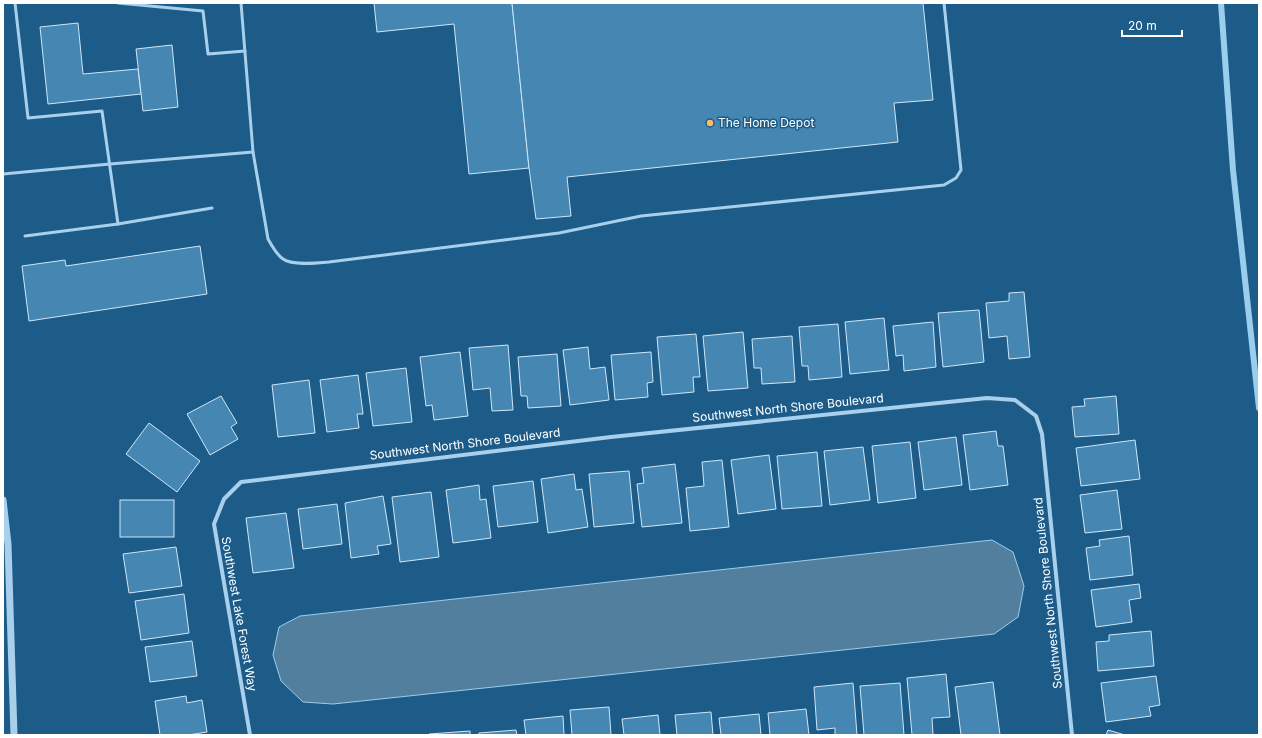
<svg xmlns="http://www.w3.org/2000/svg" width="1262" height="738" font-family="Inter,sans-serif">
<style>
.water{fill:#527f9e;stroke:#9bcded}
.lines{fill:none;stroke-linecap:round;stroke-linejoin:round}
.stream{stroke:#9bcded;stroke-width:6}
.building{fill:#4686b2;stroke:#cde7f9}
.service{stroke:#a8d0ec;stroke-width:3}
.minor{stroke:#a8d0ec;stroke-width:4}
.tertiary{stroke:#a8d0ec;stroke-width:7}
.poi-dot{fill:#fbbb67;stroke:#1d5c89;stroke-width:1.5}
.labels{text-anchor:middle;stroke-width:3;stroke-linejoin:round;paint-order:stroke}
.poi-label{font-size:12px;fill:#fff;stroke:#1d5c89;text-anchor:start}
.street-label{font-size:12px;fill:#fff;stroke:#1d5c89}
</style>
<rect width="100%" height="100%" fill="#1d5c89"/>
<polygon class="water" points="992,540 1013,552 1024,586 1018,617 994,634 333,704 303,702 281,681 273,655 279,627 300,616"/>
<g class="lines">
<polyline class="stream" points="1221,3 1233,170 1259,408"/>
</g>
<g class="building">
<polygon points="374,3 512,3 529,168 469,174 454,24 377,32"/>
<polygon points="512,3 923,3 933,100 894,103 898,142 567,177 571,216 536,219 529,168"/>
<polygon points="78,23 83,74 138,69 141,94 48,104 40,27"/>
<polygon points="172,45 178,107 143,111 136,49"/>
<polygon points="200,246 207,294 29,321 22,266 65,260 66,266"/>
<polygon points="1024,292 1030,357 1009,359 1007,336 989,338 986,303 1009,301 1009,293"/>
<polygon points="979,310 984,362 943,367 938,313"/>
<polygon points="884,318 889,370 850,374 845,322"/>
<polygon points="933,322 936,367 904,371 903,355 896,356 893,326"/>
<polygon points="838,324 842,377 809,380 808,366 802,366 799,327"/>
<polygon points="743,332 748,388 708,391 703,336"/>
<polygon points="696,334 700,377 693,377 694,392 662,395 657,337"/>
<polygon points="792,336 795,382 762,384 761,368 754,368 752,339"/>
<polygon points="508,345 513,410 492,411 490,388 473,390 469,348"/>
<polygon points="588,347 590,369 605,367 609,400 570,405 563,350"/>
<polygon points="460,352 468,416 434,420 432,405 426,406 420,357"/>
<polygon points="651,352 653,382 647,383 648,397 615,400 611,355"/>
<polygon points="557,354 561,406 528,408 527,396 521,396 518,357"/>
<polygon points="406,368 412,422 373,426 366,373"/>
<polygon points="358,375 363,414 357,414 359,428 327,432 320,380"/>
<polygon points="309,380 315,433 278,437 272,385"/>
<polygon points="221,396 237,423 231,427 238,439 210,455 187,414"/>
<polygon points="1116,396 1119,434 1075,437 1072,407 1085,406 1084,399"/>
<polygon points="149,423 200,461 177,492 126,454"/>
<polygon points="996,431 998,446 1003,446 1008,485 970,490 963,435"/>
<polygon points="956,437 962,485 924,490 918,442"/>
<polygon points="1135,440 1140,479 1081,486 1076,448"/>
<polygon points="910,442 916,498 878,503 872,446"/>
<polygon points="863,447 870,500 830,505 824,451"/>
<polygon points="817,452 822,506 782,509 777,456"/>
<polygon points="769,455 776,509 738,514 731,460"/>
<polygon points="722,460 729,527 690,531 686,488 704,486 702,462"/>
<polygon points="675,464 682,523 642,527 637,484 644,483 642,468"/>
<polygon points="629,471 634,523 594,527 589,474"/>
<polygon points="574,474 576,490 582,489 588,527 548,533 541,479"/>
<polygon points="533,481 538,522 498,527 493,486"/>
<polygon points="479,485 480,500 486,499 491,538 453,543 446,490"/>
<polygon points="1117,490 1122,529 1085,533 1080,495"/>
<polygon points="431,492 439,557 400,562 392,497"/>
<polygon points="383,496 391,544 377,546 379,554 351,558 345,503"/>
<rect x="120" y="500" width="54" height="37"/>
<polygon points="337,504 342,544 303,549 298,509"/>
<polygon points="286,513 294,568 253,573 246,518"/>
<polygon points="1129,536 1133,575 1090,580 1086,548 1100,546 1099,540"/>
<polygon points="176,547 182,586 129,593 123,554"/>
<polygon points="1139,584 1141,598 1129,600 1132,622 1096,627 1091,590"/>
<polygon points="184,594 189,633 141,640 135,601"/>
<polygon points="1151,631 1154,666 1098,671 1096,642 1109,641 1109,635"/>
<polygon points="192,641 197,676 150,682 145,647"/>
<polygon points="946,674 950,717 932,718 933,735 912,735 907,678"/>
<polygon points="1156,676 1160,705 1149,707 1151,716 1106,722 1101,683"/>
<polygon points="993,682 1000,735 961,735 955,687"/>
<polygon points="853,683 857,735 835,735 835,728 817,730 814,687"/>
<polygon points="900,683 904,735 864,735 860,686"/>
<polygon points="186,696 187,703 202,700 207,732 188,735 160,735 155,701"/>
<polygon points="609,707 611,735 572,735 570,710"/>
<polygon points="806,709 809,735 770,735 768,713"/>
<polygon points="711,712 713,735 677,735 675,715"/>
<polygon points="759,714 761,735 721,735 719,718"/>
<polygon points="658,715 660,735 624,735 622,719"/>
<polygon points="563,716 564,735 526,735 524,720"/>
<polygon points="516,730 517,735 479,735 479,733"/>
<polygon points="1108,730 1125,735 1106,735"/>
<polygon points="470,731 470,735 429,735 429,734"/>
</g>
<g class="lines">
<g class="service">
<polyline points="15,3 28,118 102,111 118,224"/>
<polyline points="118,3 203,11 208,54 245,51"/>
<path d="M 253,152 L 268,239 C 272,246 276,254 283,259 C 293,266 318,263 329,262 L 559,233 L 641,216 L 944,185 L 956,178 L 961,170 L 944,3"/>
<polyline points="3,174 110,164 253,152 241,3"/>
<polyline points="25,236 118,224 212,208"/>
</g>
<polyline class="minor" points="250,735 214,524 224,499 241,482 611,437 987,398 1015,400 1036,416 1042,434 1072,735"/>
<polyline class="tertiary" points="3,500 8,544 14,735"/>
</g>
<circle class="poi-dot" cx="710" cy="123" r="4"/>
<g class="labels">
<g class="poi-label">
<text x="718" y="127">The Home Depot</text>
</g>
<g class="street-label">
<text transform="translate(788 408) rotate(-6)" y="4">Southwest North Shore Boulevard</text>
<text transform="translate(465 444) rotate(-7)" y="4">Southwest North Shore Boulevard</text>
<text transform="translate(1048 593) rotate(-96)" y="4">Southwest North Shore Boulevard</text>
<text transform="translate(239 614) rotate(80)" y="4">Southwest Lake Forest Way</text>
</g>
</g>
<rect width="1262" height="738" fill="none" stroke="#ffffff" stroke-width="8"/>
<path d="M1122 30v6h60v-6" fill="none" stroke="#ffffff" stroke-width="2"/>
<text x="1128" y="30" font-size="12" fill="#ffffff" stroke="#1d5c89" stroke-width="3" paint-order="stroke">20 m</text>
</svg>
